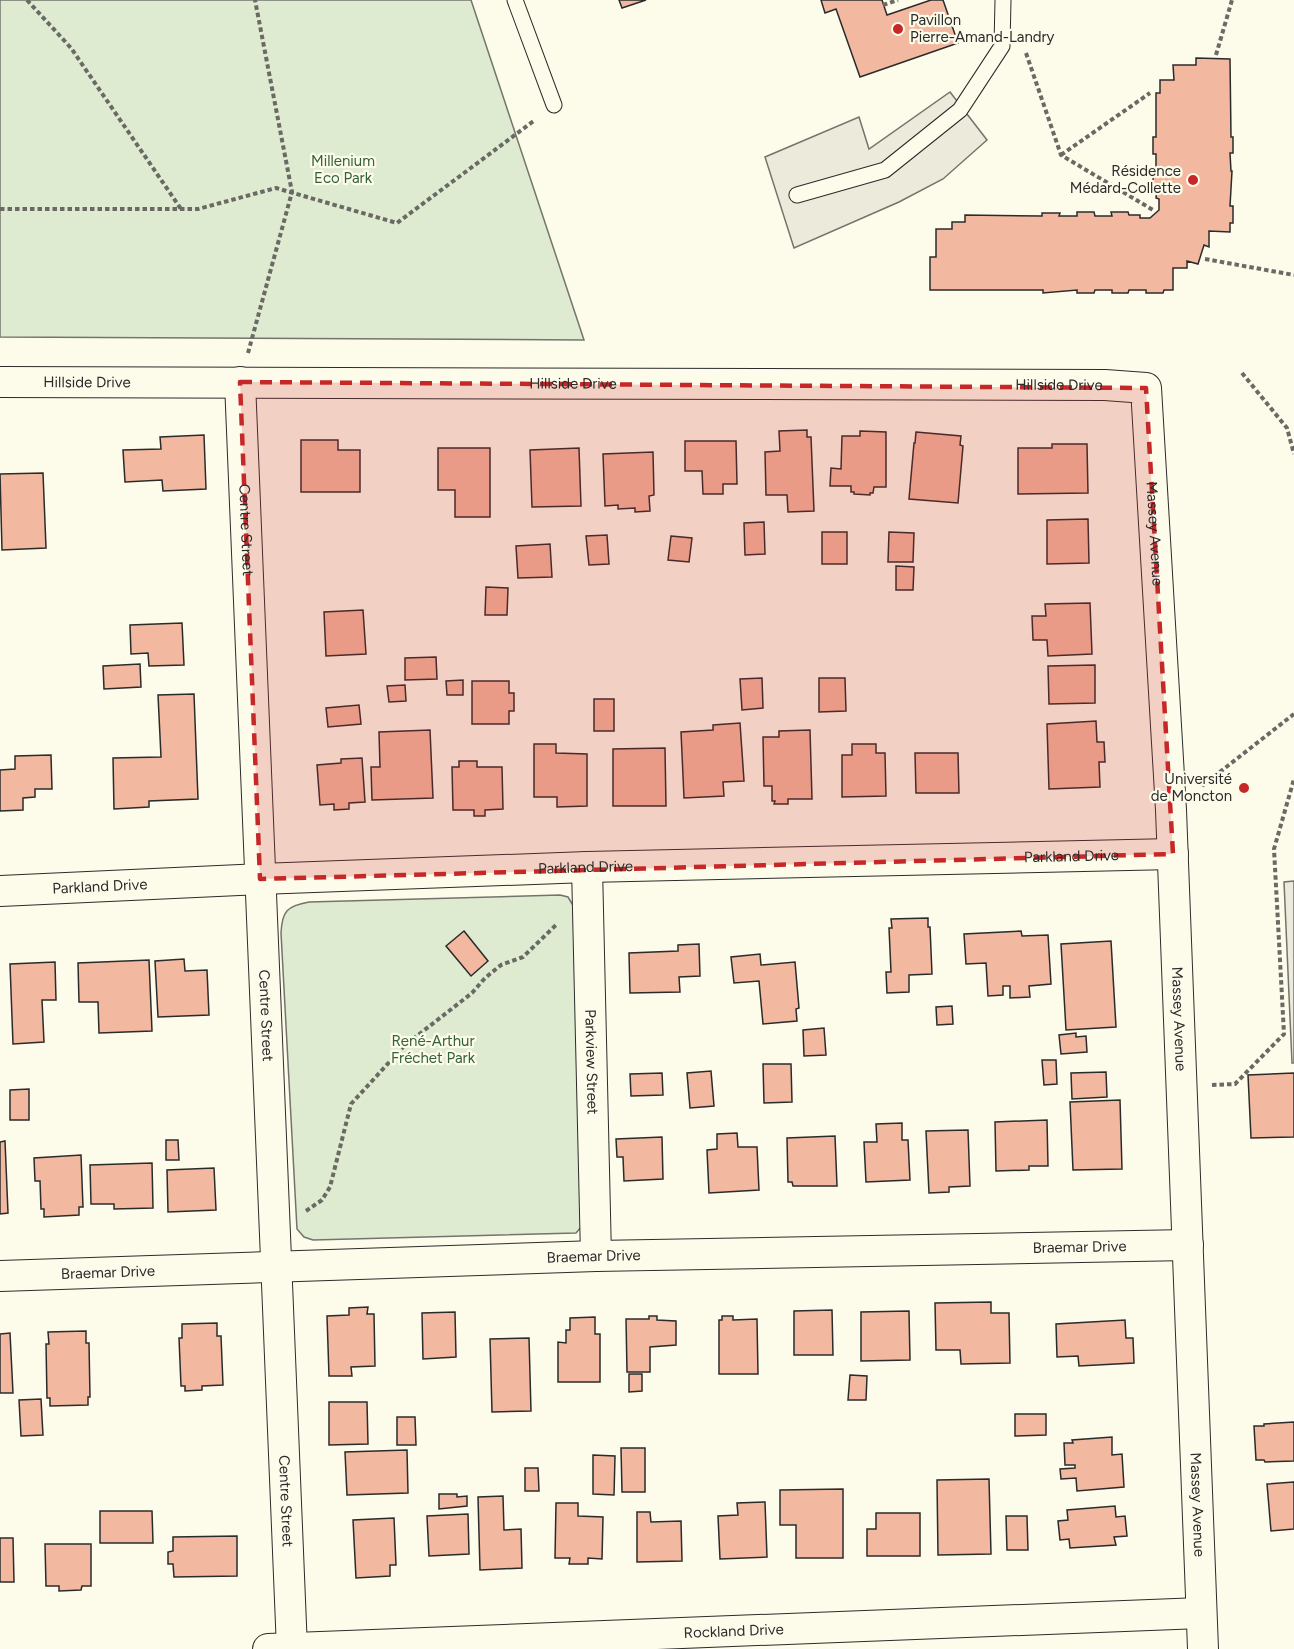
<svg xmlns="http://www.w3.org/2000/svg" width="1294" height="1649" font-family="Figtree,sans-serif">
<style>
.green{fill:#deebd1;stroke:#74746e;stroke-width:1.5}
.parking{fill:#eceadb;stroke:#74746e;stroke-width:1.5}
.building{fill:#f2b8a0;stroke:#2b2b2b;stroke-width:1.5}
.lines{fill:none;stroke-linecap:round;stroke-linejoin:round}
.service-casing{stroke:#2b2b2b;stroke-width:17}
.minor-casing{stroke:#2b2b2b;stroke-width:32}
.path{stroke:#6a6964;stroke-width:4;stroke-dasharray:4.5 3;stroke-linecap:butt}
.service{stroke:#fdfbea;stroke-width:15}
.minor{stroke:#fdfbea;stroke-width:30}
.marked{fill:#c62828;fill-opacity:0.2;stroke:#c62828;stroke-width:4.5;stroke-dasharray:12 8;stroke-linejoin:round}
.poi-dot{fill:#c62828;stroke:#fdfbea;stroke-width:2}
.labels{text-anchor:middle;stroke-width:4.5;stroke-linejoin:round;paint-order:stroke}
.poi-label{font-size:15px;fill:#2b2b2b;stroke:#fdfbea;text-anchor:end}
.park-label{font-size:15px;fill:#34623c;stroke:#fdfbea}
.street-label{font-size:15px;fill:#2b2b2b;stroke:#fdfbea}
</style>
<rect width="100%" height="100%" fill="#fdfbea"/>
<g class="green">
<polygon points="0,0 471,0 584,340 0,337"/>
<path d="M 560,895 L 568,897 L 574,907 L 583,1225 L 576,1233 L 313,1240 L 304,1237 L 297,1229 L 281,933 C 282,911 287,906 309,902 Z"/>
</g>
<g class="parking">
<polygon points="950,92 987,140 943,179 899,202 794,248 765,157 859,117 869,149"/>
<polygon points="1294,881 1294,1063 1292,1063 1284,882"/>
</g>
<g class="building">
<polygon points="619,0 646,0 622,8"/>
<polygon points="821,0 882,0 887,15 931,0 943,0 958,43 860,77 836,9 825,13"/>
<polygon points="1196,58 1230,59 1231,137 1233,137 1233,153 1230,153 1231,171 1232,171 1230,206 1233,206 1233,223 1230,223 1230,232 1209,231 1209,247 1204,245 1198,264 1187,261 1187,268 1173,268 1173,290 1164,290 1163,293 1146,293 1146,290 1129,290 1128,293 1112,293 1112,290 1095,290 1094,293 1077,293 1077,290 1043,293 1043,290 930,290 930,257 936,257 936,229 952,229 952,222 965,222 965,215 1042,216 1042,213 1060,213 1059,216 1077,216 1077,212 1094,212 1095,216 1112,216 1111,212 1128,212 1129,215 1140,215 1140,218 1150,218 1159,210 1159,199 1156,198 1157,189 1153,189 1153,171 1156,171 1156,154 1153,154 1153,137 1156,137 1156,93 1160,93 1160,80 1174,80 1173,65 1196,65"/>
<polygon points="807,430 807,437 811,437 814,511 788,512 787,495 766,495 765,452 780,451 779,431"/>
<polygon points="860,431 886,432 886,487 874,487 873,493 870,493 870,495 854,494 854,492 851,492 851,486 830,486 831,468 841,469 842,436 860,436"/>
<polygon points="916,432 961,436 960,445 963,446 958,503 909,499 914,443 915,443"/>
<polygon points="204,435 206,489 163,491 162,480 125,482 123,450 161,449 160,437"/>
<polygon points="301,440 338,440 338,450 360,450 360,492 301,492"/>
<polygon points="685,441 736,441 737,484 723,484 723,494 703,494 702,471 685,471"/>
<polygon points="1052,444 1087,444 1088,493 1018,494 1018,448 1052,448"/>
<polygon points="438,448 490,448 490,517 455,517 455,490 438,490"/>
<polygon points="579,448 581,506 532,507 530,450"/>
<polygon points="653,452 654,495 649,496 650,511 635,512 635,508 618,509 618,505 605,506 603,454"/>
<polygon points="43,473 46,548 2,550 0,474"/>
<polygon points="1088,519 1089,563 1047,564 1047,520"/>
<polygon points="764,522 765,554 745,555 744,523"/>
<rect x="822" y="532" width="25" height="32"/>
<polygon points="889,532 914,533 913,562 888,562"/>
<polygon points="607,535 609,564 589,565 586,536"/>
<polygon points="671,536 692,538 689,562 668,560"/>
<polygon points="550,544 552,577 518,578 516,546"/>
<polygon points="896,566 914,567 913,590 896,590"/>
<polygon points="486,587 508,588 507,615 485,615"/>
<polygon points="1090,603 1092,654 1048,656 1047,640 1033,640 1032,616 1046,616 1045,604"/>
<polygon points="363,610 366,654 326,656 324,612"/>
<polygon points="182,623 184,665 149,666 148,653 131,654 130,625"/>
<polygon points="436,657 437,679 405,680 405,658"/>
<polygon points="140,664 141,687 104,689 103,666"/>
<polygon points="1095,665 1095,703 1049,704 1048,666"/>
<polygon points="762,678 763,708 742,710 740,679"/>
<polygon points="819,678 845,678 846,711 819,712"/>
<polygon points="463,680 463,695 447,695 446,681"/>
<polygon points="472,681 509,681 509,693 514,693 514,711 509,711 509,724 472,724"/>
<polygon points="405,685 406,701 389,702 387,686"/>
<polygon points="194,694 198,799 149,801 149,807 114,809 113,758 161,757 158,695"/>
<rect x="594" y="699" width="20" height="32"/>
<polygon points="359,705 361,724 328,727 326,708"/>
<polygon points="1096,721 1097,742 1104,742 1105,762 1099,762 1100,787 1049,789 1047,724"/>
<polygon points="740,723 744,781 723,782 724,796 684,798 681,732 713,730 713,725"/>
<polygon points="430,730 433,798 372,800 371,767 380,767 379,732"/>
<polygon points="810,730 812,799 788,799 788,804 774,804 775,801 772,801 772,786 764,786 763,737 779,737 779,731"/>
<polygon points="534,744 556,744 556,753 587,754 587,806 557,807 557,797 534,797"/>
<polygon points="852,744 876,744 876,753 885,753 886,796 842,797 842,755 852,755"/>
<polygon points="665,748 666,806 613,806 613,749"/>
<polygon points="915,753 958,753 959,793 916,793"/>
<polygon points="51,755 52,789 35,789 35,797 23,798 23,810 0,811 0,770 15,769 15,756"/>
<polygon points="362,758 365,802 349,803 349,809 334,810 334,804 320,805 317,765 341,763 341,759"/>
<polygon points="459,761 477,761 477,767 502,767 503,809 485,810 485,816 474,816 474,810 453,810 452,767 459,767"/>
<polygon points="928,918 928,927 930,927 932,974 909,975 909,992 887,993 886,972 891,972 889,928 892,928 891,919"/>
<polygon points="464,931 488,961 471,976 446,946"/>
<polygon points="1021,931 1022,936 1048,935 1051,984 1029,986 1030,997 1010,998 1010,986 1003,986 1003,995 988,996 986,963 966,964 964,934"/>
<polygon points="1111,941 1116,1027 1066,1030 1061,944"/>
<polygon points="699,944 700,976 679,977 680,992 630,993 629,953 678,951 678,945"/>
<polygon points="760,954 761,965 795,962 799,1008 796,1009 797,1021 763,1024 759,981 734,983 731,957"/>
<polygon points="184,959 185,971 207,970 209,1015 158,1017 155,961"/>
<polygon points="149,960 152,1031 99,1033 98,1002 79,1002 78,963"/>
<polygon points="55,962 56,1000 42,1000 44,1042 13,1044 10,964"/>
<polygon points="952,1006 953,1024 937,1025 936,1007"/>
<polygon points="824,1028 826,1055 804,1056 803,1030"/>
<polygon points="1076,1033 1076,1037 1086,1036 1087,1052 1061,1054 1059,1035"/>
<polygon points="1042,1060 1056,1060 1057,1084 1044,1085"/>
<polygon points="763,1064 791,1064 792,1102 764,1103"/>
<polygon points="711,1071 714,1106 690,1108 687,1073"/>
<polygon points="1106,1072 1107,1097 1072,1099 1071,1073"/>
<polygon points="662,1073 663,1095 631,1096 630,1074"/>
<polygon points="1294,1073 1294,1137 1251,1138 1248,1075"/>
<polygon points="29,1089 29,1120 10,1120 10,1090"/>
<polygon points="1120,1100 1122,1169 1073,1170 1070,1102"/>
<polygon points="1047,1120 1048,1166 1029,1166 1029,1170 996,1171 995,1122"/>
<polygon points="902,1123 902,1140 908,1140 910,1180 866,1182 864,1142 877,1142 876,1124"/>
<polygon points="968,1130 970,1186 949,1187 949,1192 929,1193 926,1131"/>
<polygon points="737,1133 738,1147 757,1147 759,1190 709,1193 707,1150 717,1149 717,1134"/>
<polygon points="835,1136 837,1186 793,1186 792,1182 788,1182 787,1138"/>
<polygon points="662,1137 663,1179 624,1181 623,1157 617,1157 616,1139"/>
<polygon points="166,1140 178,1140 179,1160 166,1160"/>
<polygon points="5,1141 8,1213 0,1214 0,1142"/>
<polygon points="81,1155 83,1207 79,1207 79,1215 44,1217 44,1209 41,1209 40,1181 35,1181 34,1158"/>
<polygon points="152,1163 153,1208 114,1209 114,1204 91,1204 90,1165"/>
<polygon points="214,1168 216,1210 168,1212 167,1170"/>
<polygon points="991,1302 991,1313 1009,1313 1010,1363 961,1364 960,1350 936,1350 935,1303"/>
<polygon points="368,1307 367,1314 374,1314 375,1366 351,1367 352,1376 329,1376 327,1316 349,1315 349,1308"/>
<polygon points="832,1310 833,1355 794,1355 794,1311"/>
<polygon points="909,1311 910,1360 861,1361 861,1312"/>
<polygon points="455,1312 456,1357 423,1359 422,1313"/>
<polygon points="649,1316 657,1316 657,1320 676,1321 676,1345 650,1347 650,1372 627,1372 626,1319 649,1319"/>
<polygon points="722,1316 733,1316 733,1320 757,1319 758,1374 719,1374 719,1320 722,1320"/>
<polygon points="595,1317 595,1334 600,1334 600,1382 558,1382 558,1342 566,1343 566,1330 570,1330 570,1318"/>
<polygon points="1125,1320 1126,1338 1133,1338 1134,1363 1079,1366 1078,1356 1057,1357 1056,1324"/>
<polygon points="217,1323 217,1336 221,1336 223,1385 202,1386 202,1390 185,1391 185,1386 181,1386 179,1338 182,1338 182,1324"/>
<polygon points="86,1331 86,1343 89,1343 90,1397 88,1397 88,1405 50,1406 50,1398 47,1398 46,1344 49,1344 48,1332"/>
<polygon points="10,1333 13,1393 0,1393 0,1334"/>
<polygon points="529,1338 531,1411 492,1412 490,1339"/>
<polygon points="629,1374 642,1374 642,1391 629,1392"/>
<polygon points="850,1375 867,1376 866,1400 848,1400"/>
<polygon points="41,1399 43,1435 21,1436 19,1400"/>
<polygon points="329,1402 367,1402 368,1444 329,1445"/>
<polygon points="1015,1414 1046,1414 1046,1435 1015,1436"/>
<polygon points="397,1417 415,1417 416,1445 397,1445"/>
<polygon points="1294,1422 1294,1461 1265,1462 1264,1460 1256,1460 1254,1426 1264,1426 1264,1424"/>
<polygon points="1112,1437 1112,1455 1122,1454 1124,1487 1077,1491 1076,1478 1061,1479 1060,1469 1075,1468 1075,1465 1065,1465 1064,1443 1073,1443 1072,1440"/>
<polygon points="621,1448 645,1448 645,1492 622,1492"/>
<polygon points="407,1450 408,1493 347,1495 345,1452"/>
<polygon points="593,1455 615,1456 614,1495 593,1494"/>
<polygon points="525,1468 538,1468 539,1491 525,1491"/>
<polygon points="989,1479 991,1554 938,1555 937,1480"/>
<polygon points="1294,1482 1294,1529 1271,1531 1267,1484"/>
<polygon points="843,1489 843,1558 796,1558 796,1525 780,1525 780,1490"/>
<polygon points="439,1494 457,1494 457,1497 467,1496 467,1506 439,1509"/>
<polygon points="503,1496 504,1530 521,1529 522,1568 480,1570 478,1497"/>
<polygon points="765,1502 767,1557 720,1559 718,1516 738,1515 737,1503"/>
<polygon points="556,1503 578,1503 578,1516 603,1517 602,1559 588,1558 588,1564 569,1564 570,1558 555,1558"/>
<polygon points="1115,1506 1116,1517 1125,1516 1127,1536 1114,1537 1116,1545 1070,1548 1069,1539 1060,1540 1058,1521 1068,1520 1067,1510"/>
<polygon points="100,1511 152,1511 153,1543 100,1543"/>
<polygon points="637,1512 650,1512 651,1522 681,1521 682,1561 637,1562"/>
<polygon points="876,1513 920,1513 920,1556 867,1556 867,1529 876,1529"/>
<polygon points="468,1514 469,1554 429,1556 427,1516"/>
<polygon points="1006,1516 1027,1516 1028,1550 1007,1550"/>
<polygon points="394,1518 396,1565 390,1565 390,1576 356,1578 353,1520"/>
<polygon points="237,1536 237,1576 174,1577 173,1564 168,1564 168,1552 173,1551 173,1537"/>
<polygon points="0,1538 13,1538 14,1582 0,1582"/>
<polygon points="45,1544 91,1544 91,1586 82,1586 81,1590 59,1591 59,1586 46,1586"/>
</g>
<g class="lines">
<defs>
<g id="service">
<polyline points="515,0 554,105"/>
<polyline points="797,195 885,170 960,110 1002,46 1003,0"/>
</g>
<g id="minor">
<path id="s1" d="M 0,382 L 1105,385 L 1146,388 L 1171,810 L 1203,1649"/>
<path id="s2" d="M 240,382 L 292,1649"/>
<path id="s3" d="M 587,867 L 596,1256"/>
<path id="s4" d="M 0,891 L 260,879 L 587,867 L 1173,854"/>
<path id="s5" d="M 0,1276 L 596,1256 L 1188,1245"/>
<path id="s6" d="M 268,1649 L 1201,1613"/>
</g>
</defs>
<use href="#service" class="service-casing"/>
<use href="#minor" class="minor-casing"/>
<g class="path">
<polyline points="27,0 71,48 181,209"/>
<polyline points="883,5 898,0"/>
<polyline points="1026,53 1061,155 1153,210"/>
<polyline points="1216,55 1232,0"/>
<polyline points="1061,155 1150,93"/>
<polyline points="0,209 198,209 276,188 397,223 535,120"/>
<polyline points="1205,259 1294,275"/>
<polyline points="248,353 292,192 255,0"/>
<polyline points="1242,373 1287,428 1294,454"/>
<polyline points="1202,786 1294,714"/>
<polyline points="1212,1085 1235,1084 1284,1034 1274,849 1294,779"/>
<polyline points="306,1211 322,1200 330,1187 351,1104 404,1046 472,993 485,978 501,965 523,957 556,925"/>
</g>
<use href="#service" class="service"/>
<use href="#minor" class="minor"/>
</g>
<path class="marked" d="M 240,382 L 1146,388 L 1173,854 L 260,879 Z"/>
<g class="poi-dot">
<circle cx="898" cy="29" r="6"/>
<circle cx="1193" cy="180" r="6"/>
<circle cx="1244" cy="788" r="6"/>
</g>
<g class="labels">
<g class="poi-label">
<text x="910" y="25" text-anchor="start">Pavillon<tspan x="910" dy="17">Pierre-Amand-Landry</tspan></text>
<text x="1181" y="176">Résidence<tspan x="1181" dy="17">Médard-Collette</tspan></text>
<text x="1232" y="784">Université<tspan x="1232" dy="17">de Moncton</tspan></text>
</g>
<g class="park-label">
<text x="343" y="166">Millenium<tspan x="343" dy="17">Eco Park</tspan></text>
<text x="433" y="1046">René-Arthur<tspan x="433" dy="17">Fréchet Park</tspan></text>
</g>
<g class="street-label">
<text dy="5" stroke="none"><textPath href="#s1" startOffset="87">Hillside Drive</textPath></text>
<text dy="5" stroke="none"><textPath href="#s1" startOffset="573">Hillside Drive</textPath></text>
<text dy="5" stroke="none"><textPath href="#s1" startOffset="1059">Hillside Drive</textPath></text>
<text dy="5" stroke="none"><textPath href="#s2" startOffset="148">Centre Street</textPath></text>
<text dy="5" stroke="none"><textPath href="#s1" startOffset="1292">Massey Avenue</textPath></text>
<text dy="5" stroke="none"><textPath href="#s4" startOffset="1072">Parkland Drive</textPath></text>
<text dy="5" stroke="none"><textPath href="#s4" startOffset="586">Parkland Drive</textPath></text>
<text dy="5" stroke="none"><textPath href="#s4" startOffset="100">Parkland Drive</textPath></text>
<text dy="5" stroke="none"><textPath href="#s2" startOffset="634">Centre Street</textPath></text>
<text dy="5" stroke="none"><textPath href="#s1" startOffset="1778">Massey Avenue</textPath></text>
<text dy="5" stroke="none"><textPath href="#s3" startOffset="195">Parkview Street</textPath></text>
<text dy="5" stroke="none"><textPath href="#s5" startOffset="1080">Braemar Drive</textPath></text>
<text dy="5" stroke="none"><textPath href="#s5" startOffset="594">Braemar Drive</textPath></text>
<text dy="5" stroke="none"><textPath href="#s5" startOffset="108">Braemar Drive</textPath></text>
<text dy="5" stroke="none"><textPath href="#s2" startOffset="1120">Centre Street</textPath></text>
<text dy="5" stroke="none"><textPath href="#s1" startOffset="2264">Massey Avenue</textPath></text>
<text dy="5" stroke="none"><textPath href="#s6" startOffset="466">Rockland Drive</textPath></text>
</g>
</g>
</svg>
